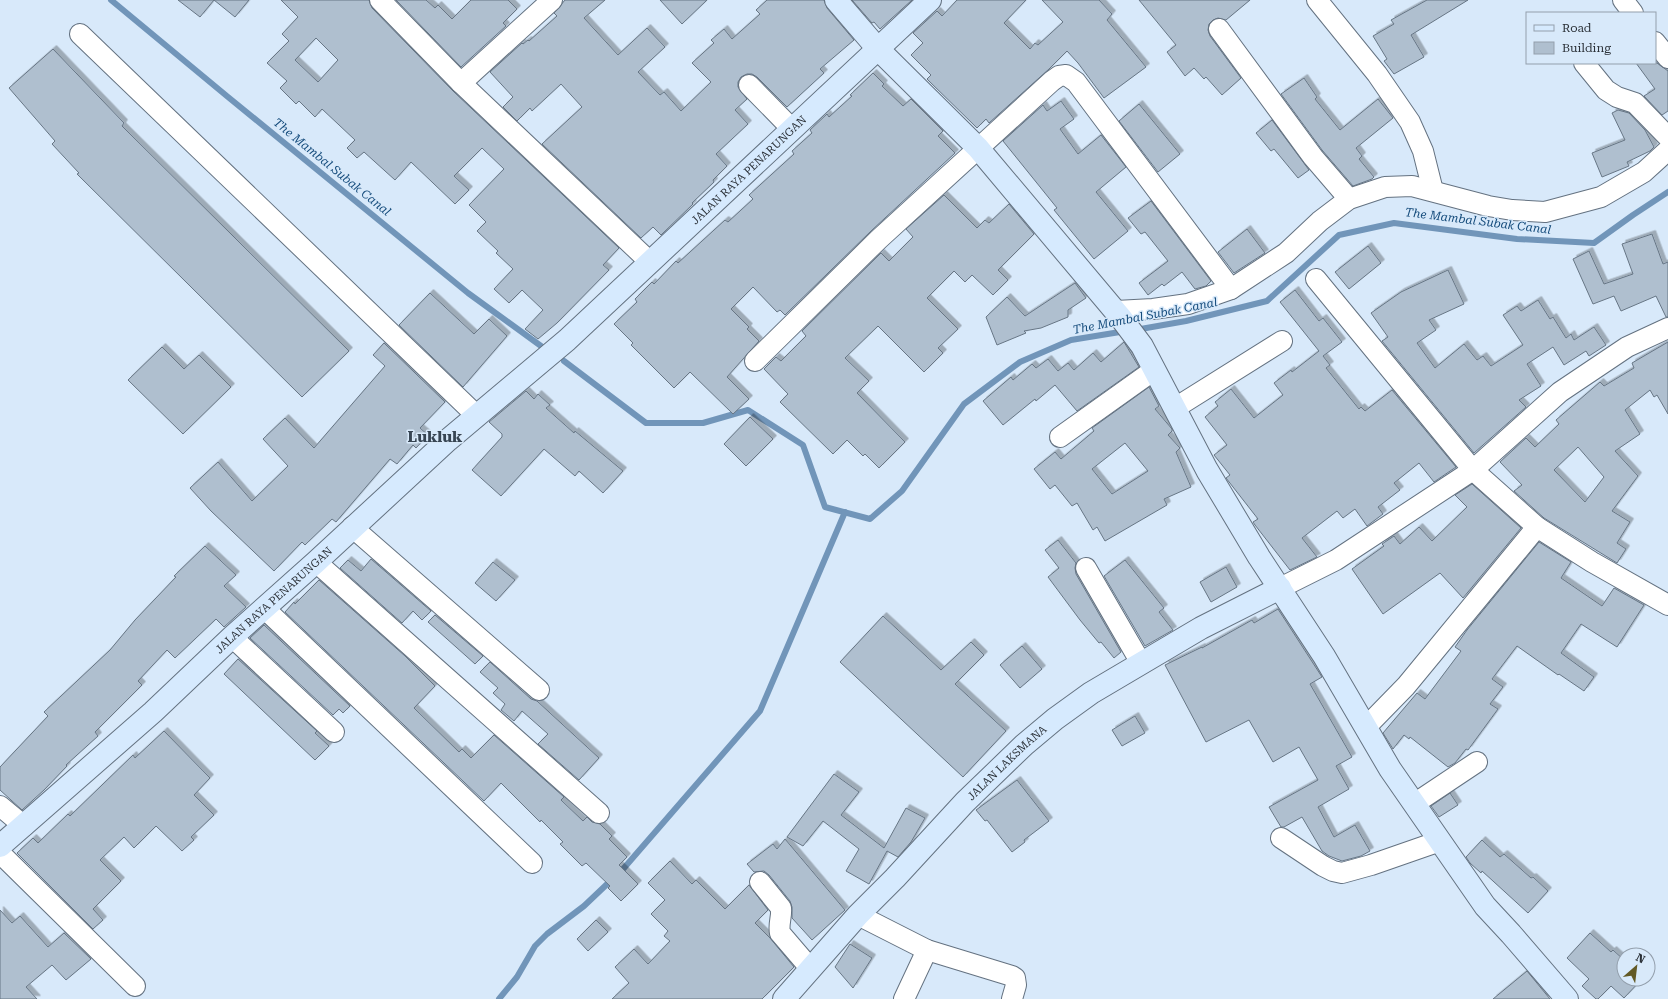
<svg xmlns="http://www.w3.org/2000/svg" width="1668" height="999" font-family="'Roboto Serif',serif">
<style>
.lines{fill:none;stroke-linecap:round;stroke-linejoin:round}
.stream{stroke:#7195b9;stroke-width:6}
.building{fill:#afbfcf;stroke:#677685;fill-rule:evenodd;filter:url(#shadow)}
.street-casing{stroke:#647281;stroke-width:22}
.secondary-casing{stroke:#647281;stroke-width:24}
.street{stroke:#fff;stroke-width:20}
.secondary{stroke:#d6eafe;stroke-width:22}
.labels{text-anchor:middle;stroke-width:3;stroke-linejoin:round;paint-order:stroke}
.street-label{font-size:11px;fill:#2b3138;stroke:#d8e9fa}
.water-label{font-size:12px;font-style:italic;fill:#154c7c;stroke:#d8e9fa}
.district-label{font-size:15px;font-weight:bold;fill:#374553;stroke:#d8e9fa}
</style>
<defs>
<filter id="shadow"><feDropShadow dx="3.5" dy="-3.5" stdDeviation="0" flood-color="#0004"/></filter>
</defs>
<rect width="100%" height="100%" fill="#d8e9fa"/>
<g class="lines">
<g class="stream">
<polyline points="111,0 228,97 468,293 541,346"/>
<polyline points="1135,330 1186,321 1267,301 1339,235 1394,223 1517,239 1594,243 1633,215 1668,192"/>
<polyline points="564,361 646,423 703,423 748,410 803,445 825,507 870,519 902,491 964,404 1020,362 1071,340 1126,331"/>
<polyline points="499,999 517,977 535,946 547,934 584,906 624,868 760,711 845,512"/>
</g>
</g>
<g class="building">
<polygon points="178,0 214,0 200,17"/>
<polygon points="214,0 249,0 235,17"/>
<path d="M 281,0 L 369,0 L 372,8 L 453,91 L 619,248 L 603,265 L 609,270 L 557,323 L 538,339 L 525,329 L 543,310 L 522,290 L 509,303 L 494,289 L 513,269 L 496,253 L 498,251 L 477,231 L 486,222 L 469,205 L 504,169 L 482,148 L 454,176 L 469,190 L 455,204 L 411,162 L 395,180 L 364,152 L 357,158 L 347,148 L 355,140 L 322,109 L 315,117 L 299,101 L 296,104 L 280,88 L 287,81 L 267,63 L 289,41 L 282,34 L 298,17 ZM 316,38 L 338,60 L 318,82 L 295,60 Z"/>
<polygon points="396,0 426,0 435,8 438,5 452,19 471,0 508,0 517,9 503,23 506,26 461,67"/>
<polygon points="565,0 605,0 584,18 618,55 647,28 665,47 638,72 660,95 664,92 681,111 711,82 692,63 714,43 711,40 724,29 732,39 760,14 756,10 767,0 824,0 827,8 854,40 820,69 824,73 787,107 757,77 752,74 747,74 741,77 738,82 738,87 747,99 735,110 748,124 716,154 727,166 713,180 714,182 692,203 693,204 661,235 653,227 641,238 542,144 582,107 561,84 532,111 530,108 517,121 503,107 513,97 490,72 522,43 523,44 528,40 529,41 557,16 554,13"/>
<polygon points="660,0 707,0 682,24"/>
<polygon points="852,0 912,0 880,29 874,22 872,23"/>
<polygon points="957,0 1026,0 1004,23 1030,49 1035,43 1038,45 1063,22 1042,0 1099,0 1112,14 1107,20 1146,67 1104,98 1078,63 1067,51 1049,69 989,123 986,119 977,128 929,81 927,79 931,75 911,55 923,43 913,33 937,11 942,16"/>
<polygon points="1139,0 1250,0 1226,20 1218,18 1213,20 1209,24 1208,30 1210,36 1241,78 1222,95 1206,77 1204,79 1194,68 1185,76 1167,52 1176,45"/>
<polygon points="1427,0 1468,0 1411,35 1424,57 1394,74 1384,61 1387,59 1373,36 1394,24 1391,20"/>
<polygon points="53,49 124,123 122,126 349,351 302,397 77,174 79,173 52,144 55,141 9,88"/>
<polygon points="1636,63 1657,63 1668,71 1668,111 1662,115 1644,96 1655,89"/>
<polygon points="873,73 884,84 882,86 903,106 911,99 943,131 938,136 955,153 871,231 785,315 780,310 777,312 753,287 731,309 749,327 747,329 759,341 727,377 749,399 733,414 690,372 674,388 631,345 633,343 614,324 637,302 635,299 652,282 654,284 676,261 678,263 725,220 728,222 753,199 749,195 794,154 792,151 812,133 810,130 827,114 829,117 852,96 850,95"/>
<polygon points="1304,78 1317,97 1315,99 1340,130 1378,99 1393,118 1356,148 1362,156 1359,159 1374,177 1372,179 1353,186 1322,150 1281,94"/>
<polygon points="1061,101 1074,119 1060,129 1078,154 1101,135 1126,167 1096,192 1128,231 1094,259 1054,210 1057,208 1003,141 1043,105 1047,111"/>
<polygon points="1139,104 1180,154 1158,172 1119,121"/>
<polygon points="1618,110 1629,113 1645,130 1654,147 1650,151 1627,162 1629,166 1602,177 1592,153 1625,140 1612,113"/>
<polygon points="1272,120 1309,170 1298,178 1274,149 1271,151 1256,133"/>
<polygon points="944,195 977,228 985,220 989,223 1009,204 1034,234 998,270 1008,280 993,295 972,275 965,282 954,271 927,298 958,329 938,348 943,353 924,372 878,326 845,358 869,381 857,393 905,442 879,468 865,454 863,456 847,440 833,454 780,402 788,394 764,369 776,357 781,361 806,336 802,331 881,253 889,261 913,237 906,229"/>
<polygon points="1151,201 1211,281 1206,286 1195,289 1182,272 1164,286 1162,284 1148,295 1139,283 1168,261 1145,232 1141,234 1128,218"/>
<polygon points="1247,229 1265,253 1234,273 1218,252"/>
<polygon points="1652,234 1663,264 1668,262 1668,317 1666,317 1656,296 1621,311 1614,296 1593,304 1573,259 1589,251 1604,284 1633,274 1622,244"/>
<polygon points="1368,246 1381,263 1349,289 1335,272"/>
<polygon points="1448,270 1464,304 1429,320 1436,330 1417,343 1435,368 1464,344 1477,360 1483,356 1491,366 1523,345 1503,315 1517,306 1521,311 1538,300 1550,319 1553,317 1566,338 1571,334 1574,340 1594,327 1606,345 1589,356 1586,351 1564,365 1553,347 1527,364 1541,386 1519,400 1526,407 1474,453 1382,341 1388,337 1371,313 1401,292"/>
<polygon points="1075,283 1086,298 1068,310 1068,317 1041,328 1024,331 1026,333 997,345 986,317 1007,297 1025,316"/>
<polygon points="1295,290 1319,321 1323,318 1342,342 1323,356 1330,365 1326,368 1359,409 1361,407 1365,411 1392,390 1456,467 1434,482 1419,463 1394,483 1400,490 1378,507 1383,514 1367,526 1355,509 1343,518 1337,511 1302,538 1317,557 1290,570 1255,525 1253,522 1258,519 1226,478 1230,475 1214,455 1227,445 1205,417 1218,406 1215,402 1231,389 1254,418 1283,395 1274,383 1291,370 1292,372 1319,351 1280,302"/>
<polygon points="430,293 474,334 489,319 507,336 463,387 399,325"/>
<polygon points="1124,342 1139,367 1077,411 1055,385 1036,401 1035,399 1003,425 983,401 1011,377 1013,380 1032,364 1036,368 1048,359 1058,371 1068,363 1074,370 1093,353 1101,362"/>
<path d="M 1668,342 L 1668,414 L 1657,395 L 1654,397 L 1650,390 L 1625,410 L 1640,434 L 1615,451 L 1638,476 L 1612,511 L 1630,522 L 1617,543 L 1626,549 L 1617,563 L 1544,518 L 1514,491 L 1522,485 L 1500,462 L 1526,438 L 1535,447 L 1559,424 L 1556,420 L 1600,382 L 1604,386 L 1634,368 L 1632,363 ZM 1578,447 L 1604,477 L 1585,502 L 1554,470 Z"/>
<polygon points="384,343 445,402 420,428 428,435 416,448 413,445 397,464 390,459 336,522 332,519 305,545 302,542 274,571 211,511 190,488 218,462 252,501 288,466 263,439 285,418 314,448 385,366 373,355"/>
<polygon points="162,347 184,369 199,355 231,387 183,434 128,380"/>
<path d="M 1149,387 L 1159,406 L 1155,409 L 1172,429 L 1172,431 L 1168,435 L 1180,448 L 1176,452 L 1191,487 L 1164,499 L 1167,505 L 1105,541 L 1097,527 L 1093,530 L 1077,503 L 1072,506 L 1055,485 L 1050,489 L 1034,469 L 1055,452 L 1061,459 L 1094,431 L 1092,428 ZM 1125,443 L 1148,471 L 1112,494 L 1092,469 Z"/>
<polygon points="526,391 534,399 538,394 550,405 546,408 574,433 575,431 623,471 603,493 579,471 575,476 544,449 501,496 472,470 502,437 502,434 489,422"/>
<polygon points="750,417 773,439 746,466 724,444"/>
<polygon points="1472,484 1521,528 1463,598 1440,573 1383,614 1352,569 1384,546 1382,544 1394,536 1400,544 1419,527 1432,541 1467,507 1455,495"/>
<polygon points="1058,540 1076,563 1075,568 1076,574 1121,652 1114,658 1101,642 1099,643 1080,620 1048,577 1059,568 1045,550"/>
<polygon points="1539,542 1571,562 1561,578 1602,606 1614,588 1644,605 1617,647 1581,624 1561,653 1594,677 1584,691 1559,674 1558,675 1517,646 1492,679 1503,687 1490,704 1498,709 1468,750 1466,749 1455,763 1448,767 1410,737 1409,739 1404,735 1393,749 1383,733 1417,693 1425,699 1461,651 1455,647 1467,630"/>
<polygon points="205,546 236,575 224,586 246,607 224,627 216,619 175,658 167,650 138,681 142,685 95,732 98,736 66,765 67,766 44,790 22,810 0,790 0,767 48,716 44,712 110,650 135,620 176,577 174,576"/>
<polygon points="371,559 431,611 422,620 413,611 402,623 340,568 348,560 361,571"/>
<polygon points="1125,560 1164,608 1159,612 1173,630 1145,646 1104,576"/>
<polygon points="493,562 515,580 496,601 475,583"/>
<polygon points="1226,567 1237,587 1211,602 1200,582"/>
<polygon points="319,580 405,656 435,686 414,708 459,752 462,749 471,758 494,735 564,797 561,800 583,821 587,817 592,822 600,824 612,836 609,839 627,857 619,865 638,884 621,901 608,888 610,886 586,863 582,866 560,844 563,842 541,820 540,822 501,783 484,801 285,612 294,602 295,604"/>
<polygon points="1278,609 1322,677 1310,684 1352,757 1336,766 1349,789 1318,807 1334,837 1355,825 1370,851 1361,856 1342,861 1329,856 1322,851 1302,817 1284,827 1281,827 1269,807 1318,780 1299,747 1273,762 1249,720 1206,742 1165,665 1202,647 1202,648 1252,620 1254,623"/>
<polygon points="435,615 483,656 475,664 428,622"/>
<polygon points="883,616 941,670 971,642 984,655 955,684 1006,731 963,777 840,662"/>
<polygon points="264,625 350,706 343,713 339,709 333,715 250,638"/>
<polygon points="1022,646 1042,669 1020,688 1000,665"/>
<polygon points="238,659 317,731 315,733 329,746 315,760 224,674"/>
<polygon points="490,662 531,699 537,701 599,758 579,780 538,744 548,734 522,711 514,721 501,710 505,704 493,693 498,688 480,672"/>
<polygon points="1135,716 1145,733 1122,746 1112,730"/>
<polygon points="164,731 210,778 194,795 214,815 191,837 194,840 182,851 156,826 134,848 124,837 100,860 121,881 93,909 103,920 93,929 17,853 33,838 38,843 68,814 70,816 133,755 135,758"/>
<polygon points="834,774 859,792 841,815 884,848 906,808 925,818 911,842 898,857 887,851 869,884 846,871 859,849 823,821 803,846 787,837"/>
<polygon points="1017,780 1049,821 1024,840 1025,842 1012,852 987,820 985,821 976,810"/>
<polygon points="1450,793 1458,805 1439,817 1431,806"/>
<polygon points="785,839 845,910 812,940 792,918 792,907 790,901 769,875 764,871 754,872 747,864 773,844 777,849"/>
<polygon points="1482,840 1500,857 1504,854 1531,878 1533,877 1548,891 1528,913 1482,871 1481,873 1470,863 1466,857"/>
<polygon points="670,861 692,884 696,880 725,909 749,885 768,910 755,923 770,938 794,967 762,999 612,999 629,983 615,967 634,949 648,964 670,941 664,936 668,931 651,914 665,900 648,883"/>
<polygon points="0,910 12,923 20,916 48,947 64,933 91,959 66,980 52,965 26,987 37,999 0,999"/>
<polygon points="596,920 608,932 588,951 577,939"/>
<polygon points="1590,933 1611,952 1613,950 1624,960 1624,979 1642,979 1624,998 1611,986 1598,999 1596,999 1582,986 1589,979 1567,958"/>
<polygon points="850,944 872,958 853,988 835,967"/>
<polygon points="1527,971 1550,999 1493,999"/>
</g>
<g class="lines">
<defs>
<g id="street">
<polyline points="380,0 461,83 650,262"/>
<polyline points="1317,0 1377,74 1410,122 1423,151 1433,191"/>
<polyline points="1623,0 1633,13"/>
<polyline points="1219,29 1313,157 1349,199"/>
<polyline points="80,34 477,416"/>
<polyline points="1655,42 1668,58"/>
<polyline points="1584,63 1606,90 1617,97 1635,103 1668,137"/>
<polyline points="461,83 552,0"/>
<polyline points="749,85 792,129"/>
<polyline points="1316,279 1473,470 1537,527 1592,562 1668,605"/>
<polyline points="1116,311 1153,309 1188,304 1231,289 1286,253 1320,221 1349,199 1385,187 1412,186 1488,206 1512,210 1545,212 1601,197 1644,172 1668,150"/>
<polyline points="755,361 879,239 1052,81 1059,76 1066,75 1076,82 1231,289"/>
<polyline points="1175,408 1282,341"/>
<polyline points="1060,437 1154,370"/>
<polyline points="352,527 539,690"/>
<polyline points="316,562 599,813"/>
<polyline points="1086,568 1141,663"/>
<polyline points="1280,588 1336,560 1473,470 1560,392 1627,347 1668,328"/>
<polyline points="264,608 532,863"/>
<polyline points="232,637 334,732"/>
<polyline points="1366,727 1406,686 1537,527"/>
<polyline points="1414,804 1477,762"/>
<polyline points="0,806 24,826"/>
<polyline points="1281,838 1323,866 1333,871 1342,873 1371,865 1440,841"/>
<polyline points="0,853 135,986"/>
<path d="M 760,882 L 781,908 C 782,917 778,924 780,933 L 810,968"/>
<polyline points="858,915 927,950 1012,976 1015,978 1016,985 1012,999"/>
<polyline points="904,999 927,950"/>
</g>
<g id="secondary">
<polyline points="836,0 878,49 978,148 1121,318 1142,346 1207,470 1259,557 1324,656 1390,769 1485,906 1511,934 1567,999"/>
<path id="s1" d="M 0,846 L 153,712 L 232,637 L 316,562 L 448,440 L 567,340 L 930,0"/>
<path id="s2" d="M 784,999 L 858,915 L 895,878 L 965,802 L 1024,745 L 1055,719 L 1091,693 L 1201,628 L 1280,588"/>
</g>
</defs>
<use href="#street" class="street-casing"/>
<use href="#secondary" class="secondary-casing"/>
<use href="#street" class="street"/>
<use href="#secondary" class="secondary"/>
</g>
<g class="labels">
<g class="street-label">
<text dy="4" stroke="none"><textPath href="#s1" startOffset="1009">JALAN RAYA PENARUNGAN</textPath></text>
<text dy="4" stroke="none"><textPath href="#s1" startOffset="368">JALAN RAYA PENARUNGAN</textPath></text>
<text dy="4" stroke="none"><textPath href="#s2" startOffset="325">JALAN LAKSMANA</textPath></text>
</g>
<g class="water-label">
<text transform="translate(332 167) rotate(39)" y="4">The Mambal Subak Canal</text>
<text transform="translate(1478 221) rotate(7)" y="4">The Mambal Subak Canal</text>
<text transform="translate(1145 316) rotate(-11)" y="4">The Mambal Subak Canal</text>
</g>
<g class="district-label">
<text x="435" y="442">Lukluk</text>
</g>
</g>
<rect x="1526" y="12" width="130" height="52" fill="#d8e9fa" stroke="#939fac"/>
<rect x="1534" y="25" width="20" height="6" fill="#d6eafe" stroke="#939fac"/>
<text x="1562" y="32" font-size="12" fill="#2b3138">Road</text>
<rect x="1534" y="42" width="20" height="12" fill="#afbfcf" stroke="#939fac"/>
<text x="1562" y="52" font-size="12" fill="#2b3138">Building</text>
<g transform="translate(1636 967) rotate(28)"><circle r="19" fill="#d8e9fa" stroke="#939fac"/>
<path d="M0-3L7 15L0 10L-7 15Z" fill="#625925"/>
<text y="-6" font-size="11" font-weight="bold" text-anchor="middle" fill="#2b3138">N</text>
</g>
</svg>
